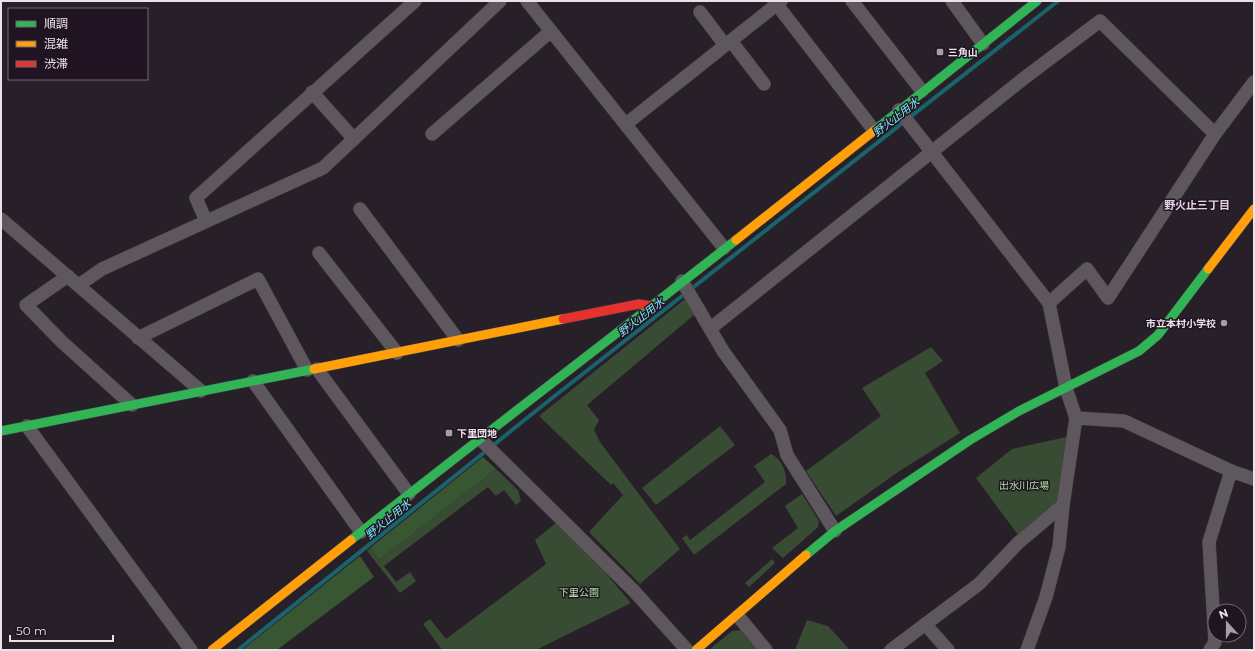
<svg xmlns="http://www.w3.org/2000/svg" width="1255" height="651" font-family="Montserrat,'Noto Sans JP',sans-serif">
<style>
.green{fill:#384b33}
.forest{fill:#395633}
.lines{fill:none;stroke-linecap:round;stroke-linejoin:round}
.stream{stroke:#19636d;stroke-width:4}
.street-casing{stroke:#443d45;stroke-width:14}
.fast-casing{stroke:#443d45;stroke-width:10}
.slow-casing{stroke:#443d45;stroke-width:10}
.jam-casing{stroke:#443d45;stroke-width:10}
.street{stroke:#5e585e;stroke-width:13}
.fast{stroke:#30b455;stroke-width:9}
.slow{stroke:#ff9f0a;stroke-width:9}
.jam{stroke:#e5322d;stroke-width:9}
.poi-dot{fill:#a79da7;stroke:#211422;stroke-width:1.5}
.labels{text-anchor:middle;stroke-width:3;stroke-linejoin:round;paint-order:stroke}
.poi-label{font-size:10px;font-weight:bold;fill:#ebe1eb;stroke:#211422;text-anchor:start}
.park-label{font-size:10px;fill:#aae19e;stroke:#211422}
.water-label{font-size:11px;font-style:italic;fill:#7ceefe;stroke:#211422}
.neighbourhood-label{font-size:11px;font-weight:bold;fill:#e4d1e5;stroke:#211422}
</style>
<rect width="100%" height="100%" fill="#282028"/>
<g class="green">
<polygon points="685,299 694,315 587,405 599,420 594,430 600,442 680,549 640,584 589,532 623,495 613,483 611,485 539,416"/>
<polygon points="931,347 943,361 925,373 960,433 898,472 836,516 806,471 881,416 862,388"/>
<polygon points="720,426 735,445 656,505 642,488"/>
<polygon points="1071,436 1056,504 1018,535 976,478 1012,449"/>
<path d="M 771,454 C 782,459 787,472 786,484 L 694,555 L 682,538 L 687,535 L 690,540 L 765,482 L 754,466 Z"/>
<polygon points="496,469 518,490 521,501 516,505 504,490 496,496 488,487 384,566 396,582 410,572 416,581 400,593 367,551 370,548 379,560"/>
<polygon points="802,494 819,521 818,527 783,558 772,548 798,528 785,506"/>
<polygon points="556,523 604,571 631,603 536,650 442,650 423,624 430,619 446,639 546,564 535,540"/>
<polygon points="772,559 775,563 749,587 745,583"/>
<polygon points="807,620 828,626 848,648 848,650 795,650"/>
<polygon points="741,630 760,650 709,650 732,631"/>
</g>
<g class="forest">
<polygon points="483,457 496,469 379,560 370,548"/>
<polygon points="360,556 374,577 277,650 242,650"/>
</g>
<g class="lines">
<polyline class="stream" points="238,650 547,402 1058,1"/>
<defs>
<g id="street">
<polyline points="527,1 724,248"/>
<polyline points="774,1 873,129"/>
<polyline points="852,1 922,91"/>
<polyline points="952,1 983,44"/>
<polyline points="700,12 725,45"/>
<polyline points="731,41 764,84"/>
<polyline points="312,92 354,139"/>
<polyline points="899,110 1049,303 1066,388 1076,418 1124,421 1231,471 1254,479"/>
<polyline points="626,124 781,1"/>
<polyline points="432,134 551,31"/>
<polyline points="360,209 458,340"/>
<polyline points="1,219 201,391"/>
<polyline points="206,221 196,198 415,1"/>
<polyline points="319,253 397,353"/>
<polyline points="68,276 26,305 62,342 132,405"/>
<polyline points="682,281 723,351 780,430 787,455 835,531"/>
<polyline points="79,285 102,269 323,168 500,1"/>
<polyline points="1049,303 1087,269 1108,298 1215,134 1254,82"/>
<polyline points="711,328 1023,79 1100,21 1215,134"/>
<polyline points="138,338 258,279 307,370"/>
<polyline points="317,369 409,494"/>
<polyline points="253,381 361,532"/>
<polyline points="27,426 191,650"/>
<polyline points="479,438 634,591 687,650"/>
<polyline points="738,616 766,650"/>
<polyline points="925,624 948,650"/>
<polyline points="891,650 979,584 1018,543 1063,505"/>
<polyline points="1027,650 1046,597 1059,547 1063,505 1076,418"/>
<polyline points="1210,650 1215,642 1209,542 1231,471"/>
</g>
<g id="fast">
<polyline points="875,130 1037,1"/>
<polyline points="1,431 314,369"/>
<path d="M 351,540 C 478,439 608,341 736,240"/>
<polyline points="806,555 835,531 970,440 1019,411 1139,351 1158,335 1208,269"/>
</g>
<g id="slow">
<polyline points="736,240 875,130"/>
<polyline points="1208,269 1254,209"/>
<polyline points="314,369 563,319"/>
<polyline points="212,650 351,540"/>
<polyline points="696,650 806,555"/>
</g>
<polyline id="jam" points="563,319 639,304 652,306"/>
</defs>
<use href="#street" class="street-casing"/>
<use href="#fast" class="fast-casing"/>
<use href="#slow" class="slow-casing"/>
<use href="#jam" class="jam-casing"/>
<use href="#street" class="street"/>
<use href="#fast" class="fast"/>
<use href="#slow" class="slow"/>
<use href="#jam" class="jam"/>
</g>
<g class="poi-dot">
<rect x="936" y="48" width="8" height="8" rx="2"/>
<circle cx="1224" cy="323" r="4"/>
<rect x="445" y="429" width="8" height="8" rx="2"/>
</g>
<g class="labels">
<g class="poi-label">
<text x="948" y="56">三角山</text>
<text x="1216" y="327" text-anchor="end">市立本村小学校</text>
<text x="457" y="437">下里団地</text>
</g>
<g class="park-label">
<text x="1024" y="489">出水川広場</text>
<text x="579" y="596">下里公園</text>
</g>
<g class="water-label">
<text transform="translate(896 117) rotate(-38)" y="4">野火止用水</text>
<text transform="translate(641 317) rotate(-38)" y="4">野火止用水</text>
<text transform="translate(388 519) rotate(-39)" y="4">野火止用水</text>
</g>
<g class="neighbourhood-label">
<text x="1197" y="209">野火止三丁目</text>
</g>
</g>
<rect width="1255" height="651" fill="none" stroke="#ebe1eb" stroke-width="4"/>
<rect x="8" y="8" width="140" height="72" fill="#211422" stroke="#726672"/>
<rect x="16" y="21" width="20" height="6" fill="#30b455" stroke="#726672"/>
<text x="44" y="28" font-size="12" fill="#ebe1eb">順調</text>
<rect x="16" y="41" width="20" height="6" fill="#ff9f0a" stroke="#726672"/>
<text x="44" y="48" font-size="12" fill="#ebe1eb">混雑</text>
<rect x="16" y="61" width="20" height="6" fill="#e5322d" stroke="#726672"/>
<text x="44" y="68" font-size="12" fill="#ebe1eb">渋滞</text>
<g transform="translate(1227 623) rotate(339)"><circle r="19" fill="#211422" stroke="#726672"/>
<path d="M0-3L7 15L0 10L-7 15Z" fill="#a79da7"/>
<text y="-6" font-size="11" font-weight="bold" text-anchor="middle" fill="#ebe1eb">N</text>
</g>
<path d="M10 635v6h103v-6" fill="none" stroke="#ebe1eb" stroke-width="2"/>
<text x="16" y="635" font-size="12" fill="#ebe1eb" stroke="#211422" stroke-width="3" paint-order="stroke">50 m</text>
</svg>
